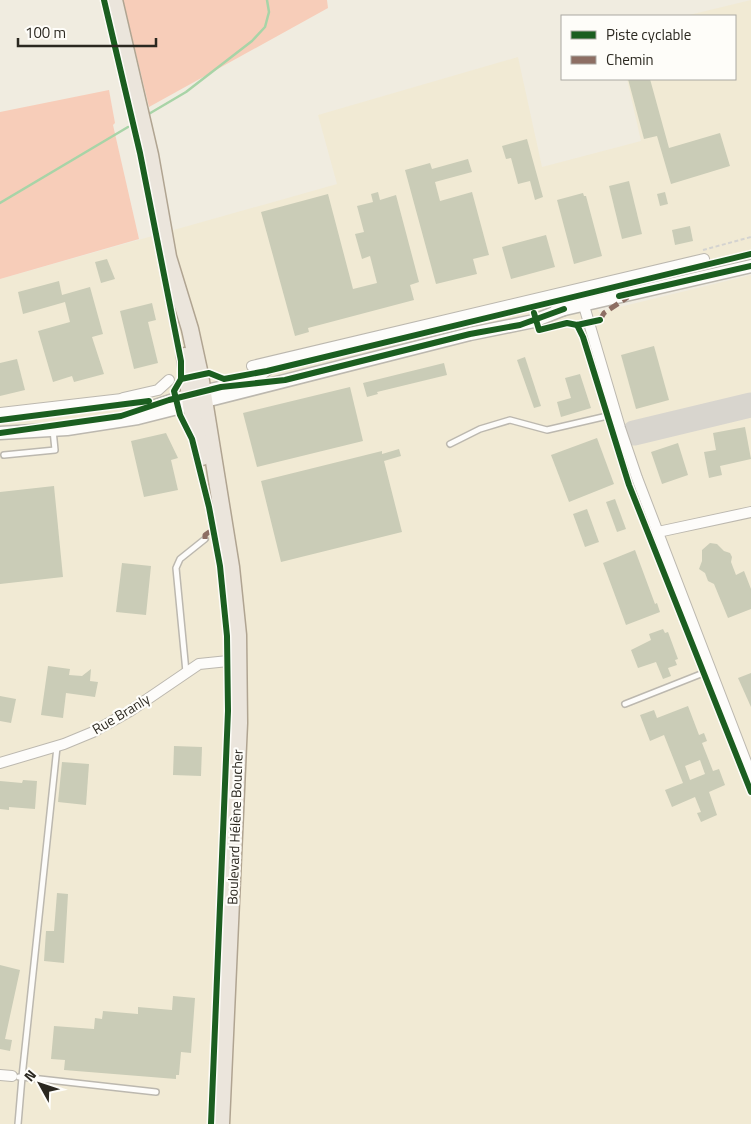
<svg xmlns="http://www.w3.org/2000/svg" width="751" height="1124" font-family="'Titillium Web',sans-serif">
<style>
.built{fill:#f1ead4}
.green{fill:#f7cdb9}
.lines{fill:none;stroke-linecap:round;stroke-linejoin:round}
.stream{stroke:#a8d4a7;stroke-width:2.5}
.taxiway{stroke:#d8d5ce;stroke-width:25}
.building{fill:#caccb7;fill-rule:evenodd}
.service-casing{stroke:#bcb8af;stroke-width:8}
.minor-casing{stroke:#bcb8af;stroke-width:12}
.tertiary-casing{stroke:#bcb8af;stroke-width:15}
.primary-casing{stroke:#b0a491;stroke-width:19}
.path{stroke:#d4d3d0;stroke-width:2;stroke-dasharray:4 2.5;stroke-linecap:butt}
.service{stroke:#fdfcfa;stroke-width:5}
.minor{stroke:#fdfcfa;stroke-width:10}
.tertiary{stroke:#fdfcfa;stroke-width:12}
.primary{stroke:#ebe5dc;stroke-width:16}
.quiet{stroke:#8d6e63;stroke-width:5;stroke-dasharray:10 5;stroke-linecap:butt}
.cycleway-casing{stroke:#fefdf9;stroke-width:9}
.cycleway{stroke:#1b5e20;stroke-width:6}
.labels{text-anchor:middle;stroke-width:4.5;stroke-linejoin:round;paint-order:stroke}
.street-label{font-size:14px;fill:#2b2820;stroke:#fefdf9}
</style>
<rect width="100%" height="100%" fill="#f0ece0"/>
<polygon class="built" points="751,0 751,260 594,298 599,312 751,275 751,1124 0,1124 0,279 337,184 318,115 518,57 542,167 641,141 627,79 735,79 735,16 685,16"/>
<g class="green">
<polygon points="123,0 327,0 328,8 149,107"/>
<polygon points="109,90 115,123 113,125 139,239 0,279 0,112"/>
</g>
<g class="lines">
<g class="stream">
<polyline points="147,115 186,92 252,41 265,27 269,12 267,0"/>
<polyline points="0,203 128,127"/>
</g>
<polyline class="taxiway" points="634,433 751,405"/>
</g>
<g class="building">
<polygon points="628,79 650,79 669,148 720,133 730,166 671,184 657,136 644,139"/>
<polygon points="527,139 543,197 535,200 530,181 518,184 511,158 506,159 502,146"/>
<polygon points="468,159 472,172 435,182 440,201 472,192 489,255 473,259 477,274 436,284 405,170 430,163 432,169"/>
<polygon points="629,181 642,234 622,239 609,186"/>
<polygon points="378,192 380,200 396,195 419,282 410,285 414,300 308,328 309,332 295,336 261,212 328,194 353,289 377,283 370,256 362,259 355,234 364,232 357,206 373,202 371,194"/>
<polygon points="665,192 668,204 660,206 657,194"/>
<polygon points="583,193 584,196 586,196 602,256 574,264 557,200"/>
<polygon points="690,226 693,241 675,245 672,230"/>
<polygon points="546,235 555,267 511,279 502,247"/>
<polygon points="107,259 115,279 101,283 95,262"/>
<polygon points="59,281 62,295 90,287 103,334 92,337 104,374 74,382 72,376 53,382 38,331 70,322 65,302 23,314 18,292"/>
<polygon points="152,303 156,320 148,322 158,363 134,369 120,311"/>
<polygon points="654,346 669,400 636,409 621,355"/>
<polygon points="525,357 541,406 534,408 517,360"/>
<polygon points="17,359 25,390 0,396 0,363"/>
<polygon points="444,363 447,375 377,392 378,394 367,397 363,383"/>
<polygon points="580,374 591,408 561,417 557,402 571,398 565,378"/>
<polygon points="350,387 363,441 257,467 243,413"/>
<polygon points="745,427 751,459 720,466 722,475 709,478 704,452 716,450 713,433"/>
<polygon points="166,433 178,458 171,460 178,490 144,497 131,441"/>
<polygon points="597,438 614,484 569,502 551,455"/>
<polygon points="678,443 688,475 662,484 651,452"/>
<polygon points="399,449 401,456 384,461 402,532 281,562 261,481 382,451 382,454"/>
<polygon points="54,486 63,577 0,584 0,492"/>
<polygon points="615,499 626,529 617,532 606,502"/>
<polygon points="587,509 599,542 585,547 573,514"/>
<polygon points="710,543 717,544 724,551 730,553 732,557 731,562 736,575 744,571 751,589 751,609 728,618 714,584 708,581 705,573 699,569 702,561 702,550"/>
<polygon points="635,550 655,604 657,603 660,612 626,625 603,563"/>
<polygon points="122,563 151,566 146,615 116,612"/>
<polygon points="663,629 665,633 668,632 678,659 675,660 677,665 668,668 671,676 663,679 656,662 638,668 631,650 651,640 649,634"/>
<polygon points="48,666 70,669 69,675 82,676 91,669 90,681 98,682 95,697 66,693 63,718 41,715"/>
<polygon points="751,673 751,707 738,678"/>
<polygon points="0,696 16,699 11,723 0,721"/>
<path d="M 688,706 L 699,735 L 704,733 L 707,741 L 702,743 L 713,771 L 719,769 L 725,785 L 709,792 L 717,815 L 701,822 L 697,813 L 701,812 L 695,797 L 672,807 L 665,790 L 683,783 L 664,735 L 650,741 L 640,715 L 654,710 L 657,718 ZM 700,760 L 705,774 L 690,780 L 685,766 Z"/>
<polygon points="174,746 202,747 201,776 173,775"/>
<polygon points="62,762 89,764 86,805 58,802"/>
<polygon points="23,780 37,781 35,809 9,807 9,810 0,809 0,781 22,783"/>
<polygon points="57,893 68,894 64,963 44,961 46,931 54,931"/>
<polygon points="0,965 20,970 5,1039 12,1040 10,1051 0,1049"/>
<polygon points="173,996 195,998 191,1053 181,1052 179,1075 176,1075 176,1079 64,1070 65,1060 51,1059 54,1026 94,1029 95,1018 102,1019 103,1011 138,1014 138,1007 172,1010"/>
</g>
<g class="lines">
<defs>
<g id="service">
<polyline points="450,444 480,429 510,420 547,430 616,414"/>
<polyline points="4,455 55,450 53,430"/>
<polyline points="186,672 176,568 180,559 205,539"/>
<polyline points="625,704 711,670"/>
<polyline points="57,747 22,1077 156,1092"/>
<polyline points="18,1124 22,1077 19,1077"/>
</g>
<g id="minor">
<polyline points="579,289 620,428 637,478 751,775"/>
<polyline points="252,366 704,259"/>
<polyline points="250,383 280,361"/>
<polyline points="123,398 158,390 169,380"/>
<polyline points="0,413 122,399 150,407"/>
<polyline points="658,532 751,512"/>
<polyline points="0,763 64,744 93,732 130,711 199,664 238,660"/>
<polyline points="0,1075 12,1076"/>
</g>
<g id="tertiary">
<polyline points="556,311 751,266"/>
<path d="M 144,410 C 182,396 221,385 261,382"/>
<polyline points="0,433 67,429 138,418 470,334 534,321 564,309"/>
</g>
<g id="primary">
<polyline points="114,0 150,155 168,257 190,329 200,375 231,567 238,635 239,723 221,1124"/>
<polyline points="185,356 191,406 202,457"/>
</g>
</defs>
<use href="#service" class="service-casing"/>
<use href="#minor" class="minor-casing"/>
<use href="#tertiary" class="tertiary-casing"/>
<use href="#primary" class="primary-casing"/>
<g class="path">
<polyline points="703,250 751,237"/>
<polyline points="163,288 175,347"/>
<polyline points="536,332 566,326 576,328"/>
<polyline points="212,372 224,376"/>
</g>
<use href="#service" class="service"/>
<use href="#minor" class="minor"/>
<use href="#tertiary" class="tertiary"/>
<use href="#primary" class="primary"/>
<g class="quiet">
<polyline points="600,320 604,313 628,297"/>
<polyline points="205,539 205,535 212,530"/>
</g>
<defs>
<g id="cycleway">
<polyline points="104,0 140,153 181,361 181,379 174,391 180,415 192,439 209,507 220,566 227,636 228,711 211,1124"/>
<polyline points="619,296 751,266"/>
<polyline points="534,313 539,330 567,323 577,325 600,320"/>
<polyline points="577,325 583,337 629,485 751,792"/>
<polyline points="181,379 209,373 224,379 267,371 751,254"/>
<polyline points="0,420 149,401"/>
<polyline points="0,433 121,416 169,400 221,387 285,380 470,334 520,325 564,309"/>
</g>
</defs>
<use href="#cycleway" class="cycleway-casing"/>
<use href="#cycleway" class="cycleway"/>
</g>
<g class="labels">
<g class="street-label">
<text transform="translate(121 714) rotate(-31)" y="5">Rue Branly</text>
<text transform="translate(235 827) rotate(-88)" y="5">Boulevard Hélène Boucher</text>
</g>
</g>
<rect x="561" y="15" width="175" height="65" fill="#fefdf9" stroke="#aaa8a2"/>
<rect x="571" y="31" width="25" height="8" fill="#1b5e20" stroke="#aaa8a2"/>
<text x="606" y="40" font-size="15" fill="#2b2820">Piste cyclable</text>
<rect x="571" y="56" width="25" height="8" fill="#8d6e63" stroke="#aaa8a2"/>
<text x="606" y="65" font-size="15" fill="#2b2820">Chemin</text>
<g transform="translate(40 1084) rotate(310)" stroke="#fefdf9" stroke-width="4" paint-order="stroke">
<path d="M0-4L9 19L0 12L-9 19Z" fill="#2b2820"/>
<text y="-8" font-size="14" font-weight="bold" text-anchor="middle" fill="#2b2820">N</text>
</g>
<path d="M18 38v8h138v-8" fill="none" stroke="#2b2820" stroke-width="2.5"/>
<text x="25" y="38" font-size="15" fill="#2b2820" stroke="#fefdf9" stroke-width="4" paint-order="stroke">100 m</text>
</svg>
